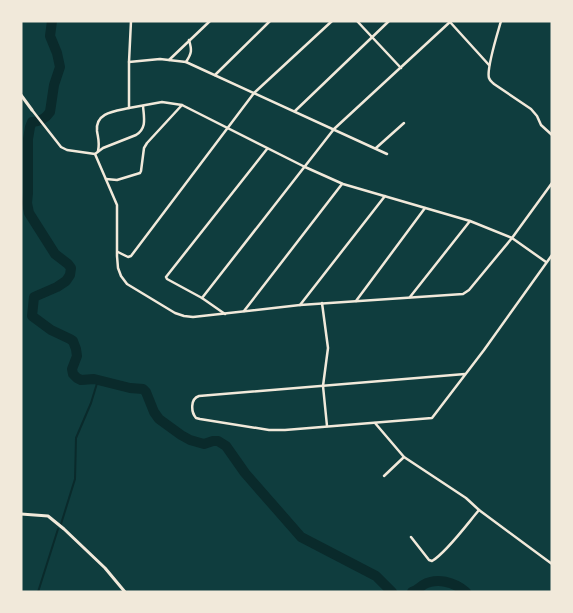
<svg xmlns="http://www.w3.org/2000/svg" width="573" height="613" font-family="Montserrat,sans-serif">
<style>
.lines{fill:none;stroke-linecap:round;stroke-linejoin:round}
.stream{stroke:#0a2a2b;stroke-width:2}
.river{stroke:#0a2a2b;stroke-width:10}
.minor{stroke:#f1e9da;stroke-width:2.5}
.tertiary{stroke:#f1e9da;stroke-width:3}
</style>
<rect width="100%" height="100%" fill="#0f3d3e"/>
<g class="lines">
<g class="stream">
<polyline points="61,524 75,479 76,438 91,403 98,380"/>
<polyline points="38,592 58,529"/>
</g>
<g class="river">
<path d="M 52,21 L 50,36 L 57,53 L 60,67 L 54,85 L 50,112 C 46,118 39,122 32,122 L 30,127 L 28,139 L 28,193 L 27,203 L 29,213 L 55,254 L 68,264 L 71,268 L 70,275 L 66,281 L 57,287 L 34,297 L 32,316 L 51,330 L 70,339 L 73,341 L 76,349 L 77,356 L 72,369 L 73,374 L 77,378 L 81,380 L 94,379 L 130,388 L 143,389 L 146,392 L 154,412 L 159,419 L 181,435 L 190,440 L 204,444 L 213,441 L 218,441 L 226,446 L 245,473 L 301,537 L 376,576 L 392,592"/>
<path d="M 412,592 C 417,590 419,588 423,585 C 437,577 454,582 466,592"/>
</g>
<g class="minor">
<polyline points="357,21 401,68"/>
<path d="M 501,21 C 498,32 486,69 489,78 C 490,81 492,82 494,84 L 531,109 L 537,116 L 541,125 L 552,135"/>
<polyline points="450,22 489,65"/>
<polyline points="169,60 210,21"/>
<polyline points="129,62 160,59 186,62 387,154"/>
<path d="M 186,62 C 192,53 192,50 189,40"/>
<polyline points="215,75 270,21"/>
<polyline points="129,108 162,102 182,105 305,167 343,184 470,221 512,238 546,262"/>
<polyline points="32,110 61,147 67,150 95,154 117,205 117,256 118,268 121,276 127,284 175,313 184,316 193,317 300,305 463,294 469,290 512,238 552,183"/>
<polyline points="295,111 389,21"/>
<polyline points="376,148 404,123"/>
<path d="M 98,151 C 100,143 98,138 97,131 C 95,112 116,111 129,108 L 129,62 L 131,21"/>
<path d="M 95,154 L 103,148 L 136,135 C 147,128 144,118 143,106"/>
<polyline points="106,179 117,180 140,173 141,171 144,148 147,143 182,105"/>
<polyline points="118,252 128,257 131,256 254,93 332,21"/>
<polyline points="410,297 470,221"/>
<polyline points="202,298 334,129 451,21"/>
<polyline points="356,301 425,208"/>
<polyline points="322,303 328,348 323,386 327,426"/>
<polyline points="300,305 385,196"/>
<polyline points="244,311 342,184"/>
<polyline points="225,314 202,298 167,279 166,277 267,149"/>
<path d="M 465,374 L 199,396 C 190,399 191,412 196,418 L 200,419 L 269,430 L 285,430 L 432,418 L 484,350 L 552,255"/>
<path d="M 375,423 L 404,457 L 466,498 L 479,510 C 468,523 446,553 432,561 L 429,560 L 411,537"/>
<polyline points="384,476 404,457"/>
<polyline points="479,510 552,564"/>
</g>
<g class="tertiary">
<polyline points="21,95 32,110"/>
<polyline points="21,514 48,516 64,529 105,568 125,592"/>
</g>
</g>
<rect width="573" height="613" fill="none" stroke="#f1e9da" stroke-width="45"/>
</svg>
